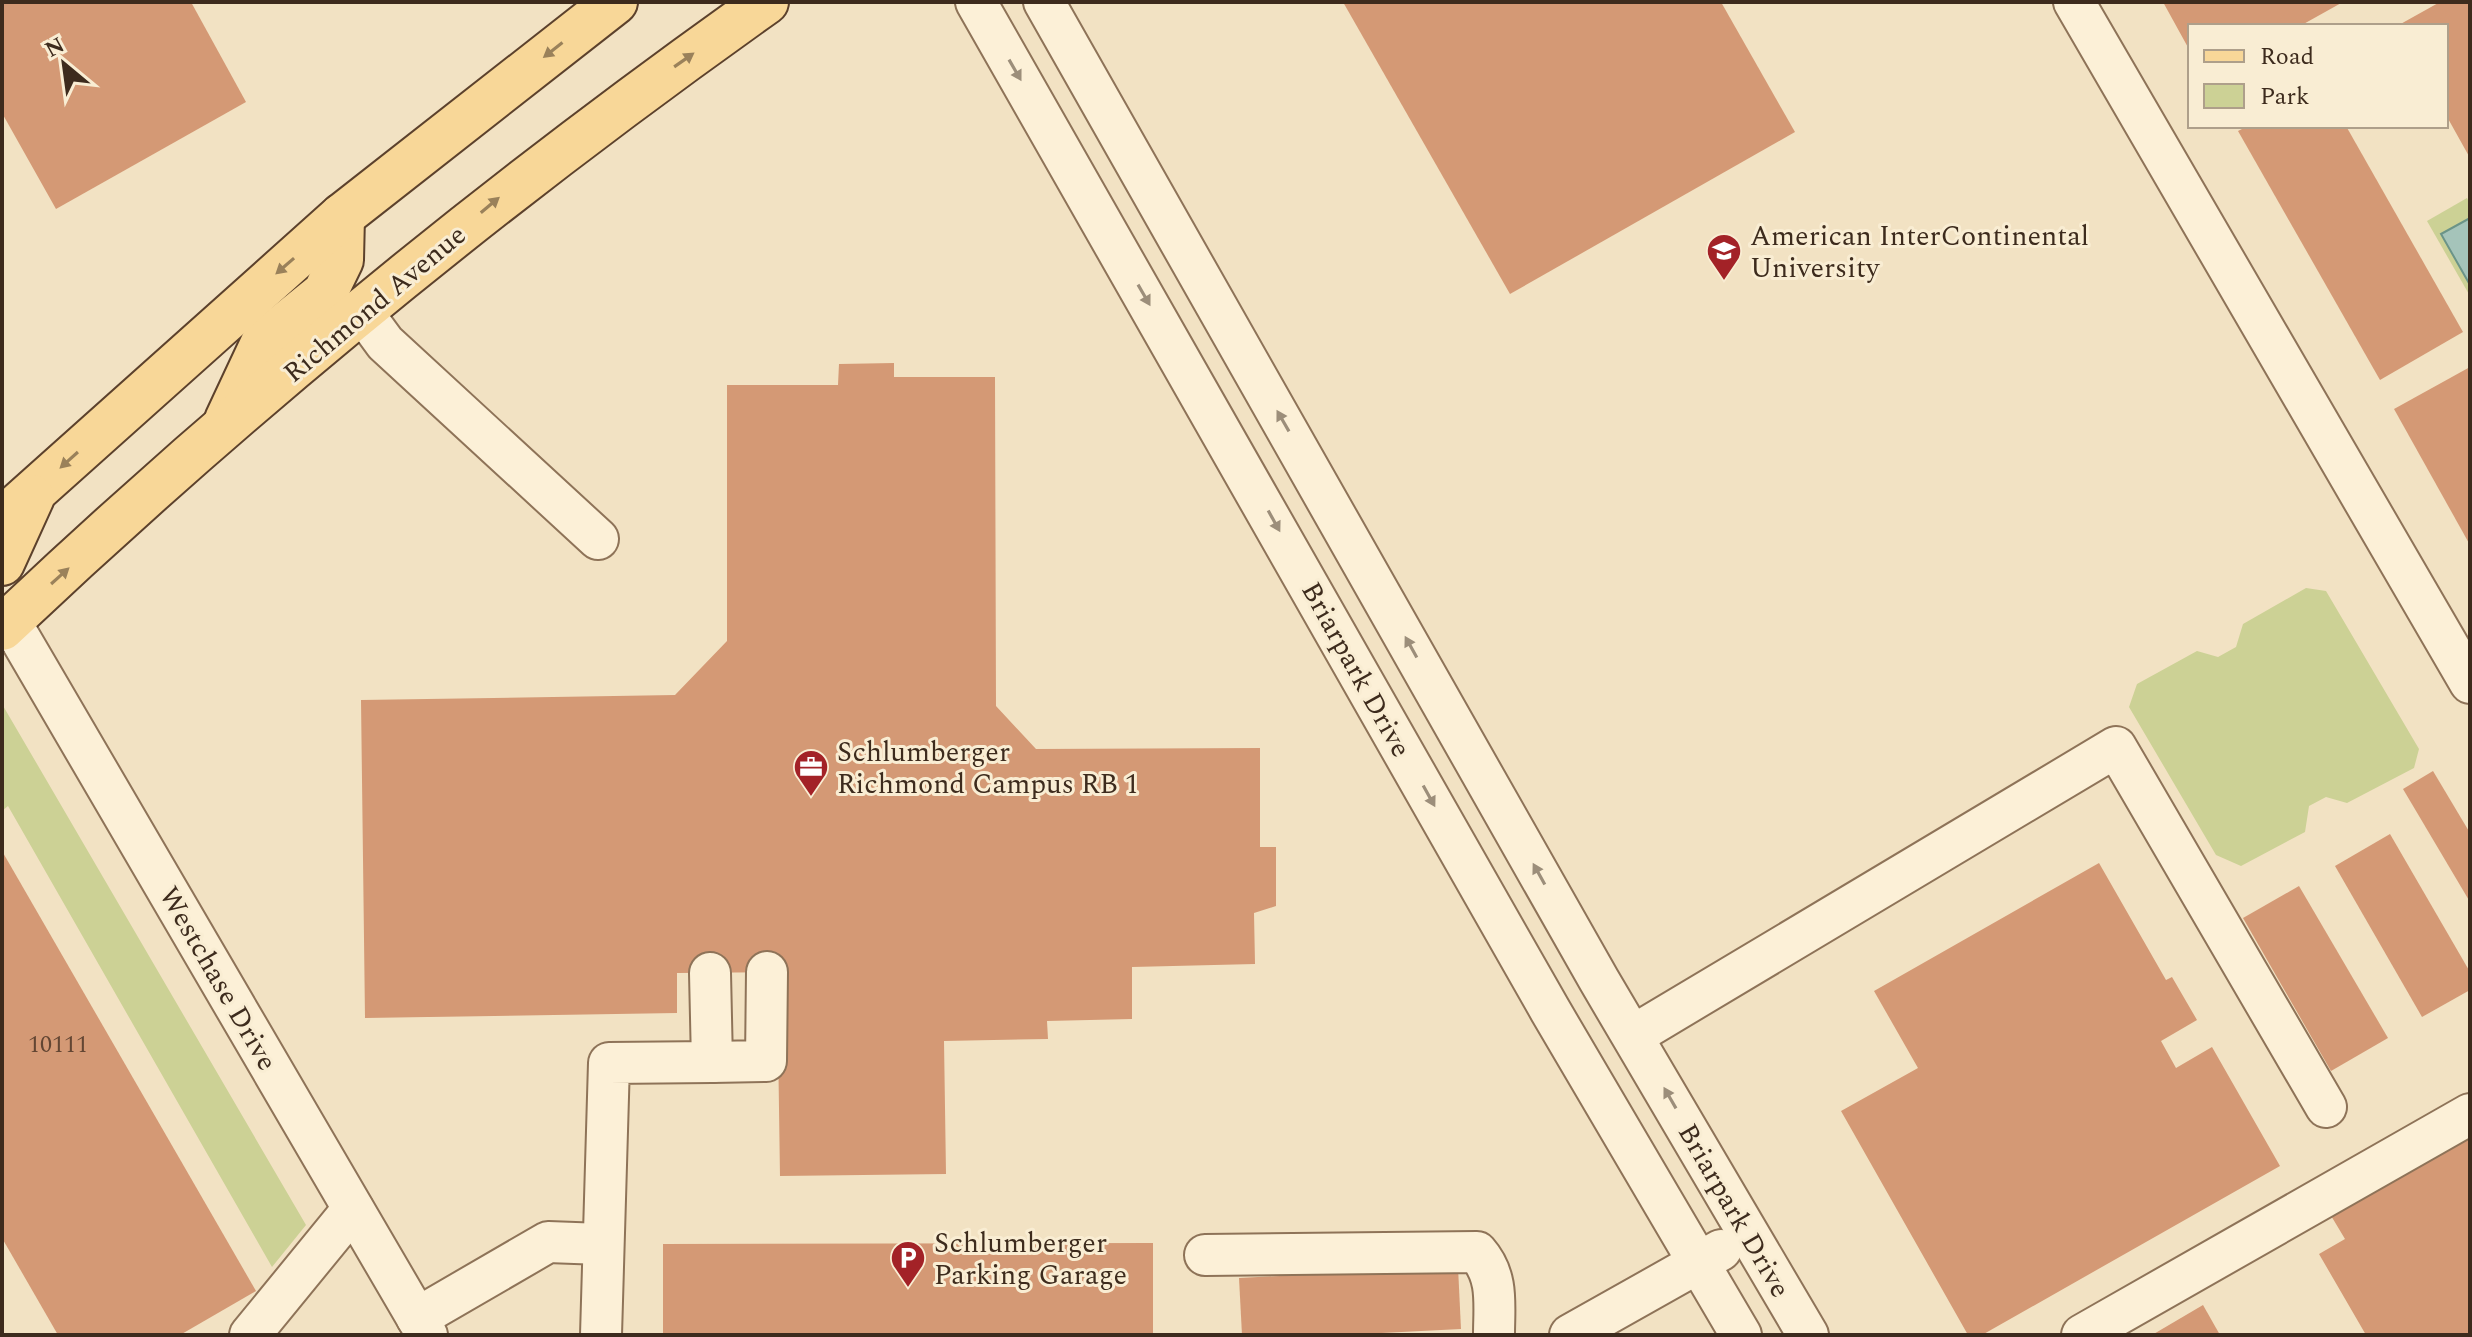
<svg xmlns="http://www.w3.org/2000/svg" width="2472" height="1337" font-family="Spectral,serif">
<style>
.green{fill:#ccd195}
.water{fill:#a5c4ba;stroke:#6b9488;stroke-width:2}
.building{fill:#d49975}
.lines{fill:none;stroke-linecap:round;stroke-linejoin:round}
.minor-casing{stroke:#8e7358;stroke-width:44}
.major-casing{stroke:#5c412c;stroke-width:48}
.minor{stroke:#fcf0d7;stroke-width:40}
.major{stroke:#f8d798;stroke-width:44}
.oneway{fill:#9a815a}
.oneway2{fill:#9c8e7a}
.labels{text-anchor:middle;stroke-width:6;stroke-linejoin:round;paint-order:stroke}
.number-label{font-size:24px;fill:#634633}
.poi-label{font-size:28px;fill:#3d2b1d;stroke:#f9edd3;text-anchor:start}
.street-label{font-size:28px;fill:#3d2b1d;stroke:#f9edd3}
</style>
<rect width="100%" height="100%" fill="#f2e2c3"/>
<g class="green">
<polygon points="2467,198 2470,204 2470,296 2427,221"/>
<polygon points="2306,588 2326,591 2419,749 2414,768 2347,803 2326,797 2309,806 2305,832 2241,866 2216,855 2129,707 2137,684 2197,651 2218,657 2236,647 2243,624"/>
<polygon points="2,704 306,1225 272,1267 8,806 2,811"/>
</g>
<polygon class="water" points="2470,218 2470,285 2441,234"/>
<g class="building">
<polygon points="2,2 191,2 246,102 56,209 2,113"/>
<polygon points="1343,2 1721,2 1795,132 1510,294"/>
<polygon points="2163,2 2343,2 2300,26 2190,26 2190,51"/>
<polygon points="2440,2 2470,2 2470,158 2446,115 2446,26 2397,26"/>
<polygon points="2248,126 2346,126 2463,332 2380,380 2238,131"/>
<polygon points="894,363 894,377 995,377 996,706 1036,749 1260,748 1260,847 1276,847 1276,906 1254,913 1255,964 1132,967 1132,1019 1047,1021 1048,1039 944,1041 946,1174 780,1176 777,972 677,973 677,1013 365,1018 361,700 675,695 727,641 727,385 838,385 839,364"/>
<polygon points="2470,367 2470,545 2394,409"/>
<polygon points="2433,771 2470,833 2470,902 2403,789"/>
<polygon points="2390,834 2470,972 2470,990 2422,1017 2335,866"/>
<polygon points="2,851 256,1291 180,1335 58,1335 2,1238"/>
<polygon points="2099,863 2166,980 2172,977 2197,1020 2161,1041 2176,1068 2212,1047 2280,1166 1982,1335 1968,1335 1841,1111 1918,1068 1874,991"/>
<polygon points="2299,886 2388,1038 2331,1071 2243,918"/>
<polygon points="2470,1134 2470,1335 2366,1335 2319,1254 2345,1239 2330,1214"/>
<polygon points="1153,1243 1153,1335 663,1335 663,1244"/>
<polygon points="1458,1267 1461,1329 1342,1335 1242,1335 1239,1278"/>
<polygon points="2203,1305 2220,1335 2152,1335"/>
</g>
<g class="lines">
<defs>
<g id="minor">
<polyline points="976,2 1550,1010 1741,1335"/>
<polyline points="1044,2 1599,980 1808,1335"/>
<polyline points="2074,2 2470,683"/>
<polyline points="363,313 385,343 598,539"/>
<polyline points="10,621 427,1335"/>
<polyline points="1634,1035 2116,747 2326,1107"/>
<polyline points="712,1062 766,1061 767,972"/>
<path d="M 1205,1255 L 1477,1252 C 1499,1277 1494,1304 1494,1335"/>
<polyline points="417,1318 548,1242 602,1244"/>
<polyline points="250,1335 353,1209"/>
<polyline points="601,1335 609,1063 712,1062 710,973"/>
<polyline points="1570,1335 1721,1250"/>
<polyline points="2082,1335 2470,1114"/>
</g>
<g id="major">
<polyline points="227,420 263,343 325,293 341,260 342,216"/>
<polyline points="2,520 342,216 615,2"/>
<polyline points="2,563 32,497"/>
<path d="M 2,628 C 241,402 498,192 766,2"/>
</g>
</defs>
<use href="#minor" class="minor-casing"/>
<use href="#major" class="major-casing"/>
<use href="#minor" class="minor"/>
<use href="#major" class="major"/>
</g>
<defs><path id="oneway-solid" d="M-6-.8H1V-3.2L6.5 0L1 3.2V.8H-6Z" transform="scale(2)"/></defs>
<g class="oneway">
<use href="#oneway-solid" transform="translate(553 50) rotate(142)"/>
<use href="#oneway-solid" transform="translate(684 60) rotate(-35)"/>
<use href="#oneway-solid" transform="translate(490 205) rotate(-40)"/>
<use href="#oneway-solid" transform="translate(285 266) rotate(139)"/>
<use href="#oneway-solid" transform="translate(69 460) rotate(138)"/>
<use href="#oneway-solid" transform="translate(60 576) rotate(-42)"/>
</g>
<g class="oneway2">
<use href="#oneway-solid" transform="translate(1015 70) rotate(60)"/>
<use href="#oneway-solid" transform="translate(1144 295) rotate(60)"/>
<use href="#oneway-solid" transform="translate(1283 421) rotate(-120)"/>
<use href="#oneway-solid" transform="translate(1274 521) rotate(61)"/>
<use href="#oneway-solid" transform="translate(1411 647) rotate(-119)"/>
<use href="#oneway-solid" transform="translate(1429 796) rotate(61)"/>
<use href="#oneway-solid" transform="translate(1539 874) rotate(-119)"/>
<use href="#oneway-solid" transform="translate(1670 1098) rotate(-120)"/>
</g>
<defs>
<symbol id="university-pin" viewBox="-11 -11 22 30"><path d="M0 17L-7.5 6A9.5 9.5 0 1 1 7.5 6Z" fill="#a32227" stroke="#f9edd3"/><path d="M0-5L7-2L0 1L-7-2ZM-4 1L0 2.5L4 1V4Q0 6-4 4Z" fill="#fff"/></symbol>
<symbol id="office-pin" viewBox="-11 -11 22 30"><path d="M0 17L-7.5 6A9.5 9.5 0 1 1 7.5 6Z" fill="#a32227" stroke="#f9edd3"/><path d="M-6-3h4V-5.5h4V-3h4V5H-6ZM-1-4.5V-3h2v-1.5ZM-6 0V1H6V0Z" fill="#fff"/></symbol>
<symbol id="parking-pin" viewBox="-11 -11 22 30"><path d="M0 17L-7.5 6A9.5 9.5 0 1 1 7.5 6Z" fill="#a32227" stroke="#f9edd3"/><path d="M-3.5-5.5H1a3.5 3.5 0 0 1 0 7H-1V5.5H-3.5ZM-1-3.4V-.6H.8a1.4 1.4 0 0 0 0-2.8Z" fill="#fff"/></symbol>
</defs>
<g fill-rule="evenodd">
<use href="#university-pin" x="1704" y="231" width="40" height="54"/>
<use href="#office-pin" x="791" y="747" width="40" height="54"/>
<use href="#parking-pin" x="888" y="1238" width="40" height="54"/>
</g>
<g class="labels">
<g class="number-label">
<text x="58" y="1052">10111</text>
</g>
<g class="poi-label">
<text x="1750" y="245">American InterContinental<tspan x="1750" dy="32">University</tspan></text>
<text x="837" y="761">Schlumberger<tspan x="837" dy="32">Richmond Campus RB 1</tspan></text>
<text x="934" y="1252">Schlumberger<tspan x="934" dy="32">Parking Garage</tspan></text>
</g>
<g class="street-label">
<text transform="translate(374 303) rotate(-40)" y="10">Richmond Avenue</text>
<text transform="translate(1357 669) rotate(61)" y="10">Briarpark Drive</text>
<text transform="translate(219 978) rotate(60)" y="10">Westchase Drive</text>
<text transform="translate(1735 1210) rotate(60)" y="10">Briarpark Drive</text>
</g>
</g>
<rect width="2472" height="1337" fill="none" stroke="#3d2b1d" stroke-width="8"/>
<rect x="2188" y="24" width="260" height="104" fill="#f9edd3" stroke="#ae9f8a" stroke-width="2"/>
<rect x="2204" y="50" width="40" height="12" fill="#f8d798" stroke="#ae9f8a" stroke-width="2"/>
<text x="2260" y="64" font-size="24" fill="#3d2b1d">Road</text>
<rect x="2204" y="84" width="40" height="24" fill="#ccd195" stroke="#ae9f8a" stroke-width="2"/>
<text x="2260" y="104" font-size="24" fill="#3d2b1d">Park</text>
<g transform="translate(64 64) rotate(331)" stroke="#f9edd3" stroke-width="6" paint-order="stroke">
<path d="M0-6L14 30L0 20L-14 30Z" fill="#3d2b1d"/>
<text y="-12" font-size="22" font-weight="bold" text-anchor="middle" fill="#3d2b1d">N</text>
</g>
</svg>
